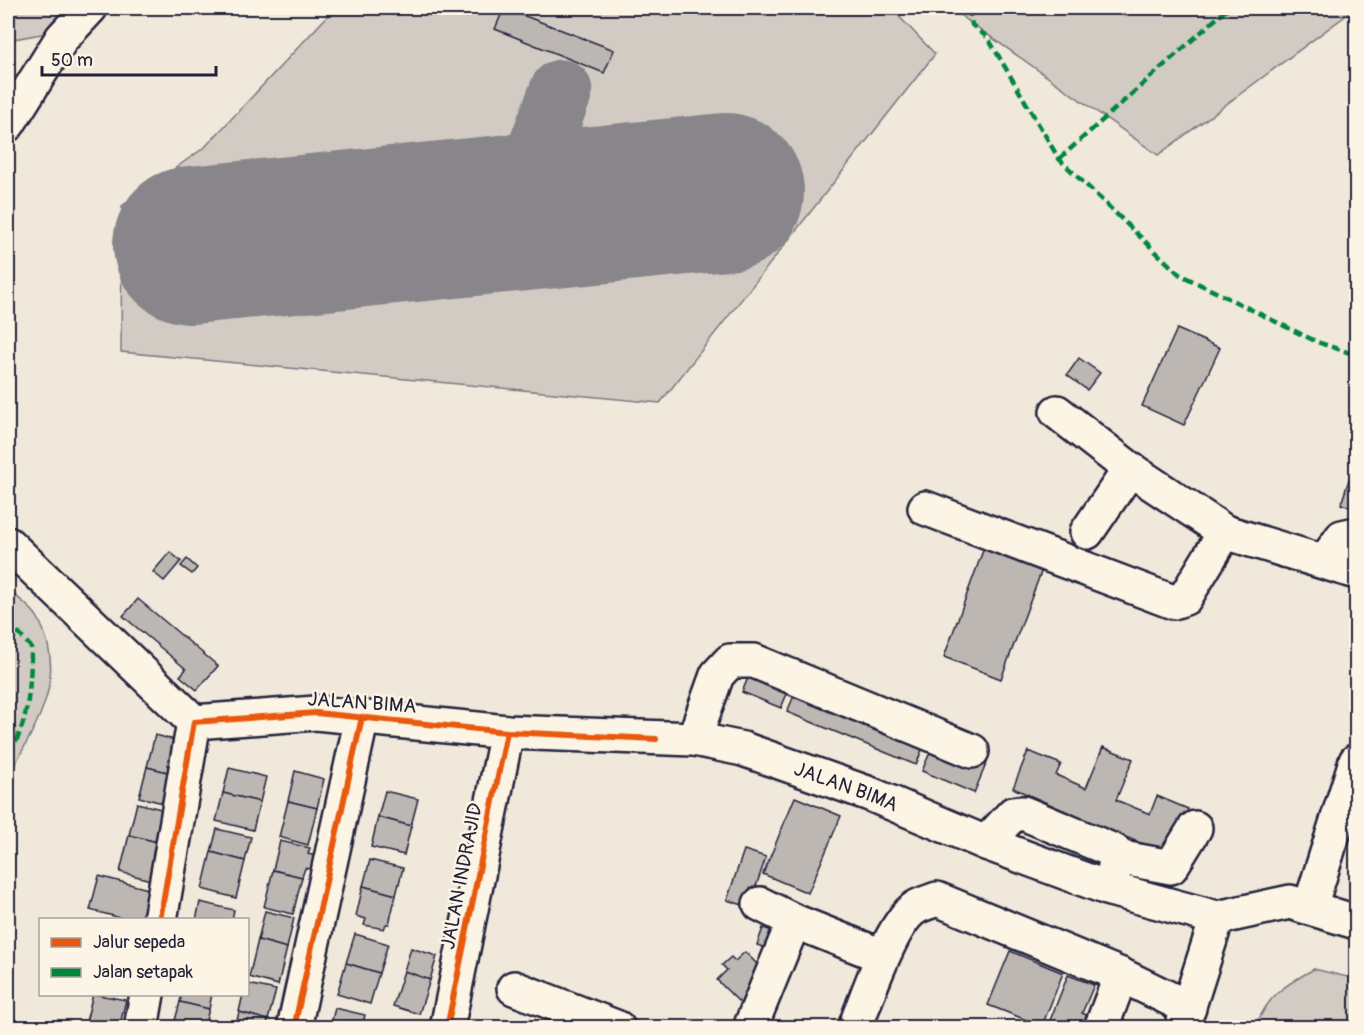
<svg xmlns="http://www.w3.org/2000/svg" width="1364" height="1035" font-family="Pangolin,sans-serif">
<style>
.green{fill:#d1cbc3;stroke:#7a767f;stroke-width:1.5}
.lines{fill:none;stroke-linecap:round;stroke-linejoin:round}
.taxiway{stroke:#88858b;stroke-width:63}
.runway{stroke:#88858b;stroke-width:158}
.building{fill:#bcb7b3;stroke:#22223b;stroke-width:1.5}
.minor-casing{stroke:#22223b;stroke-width:38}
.minor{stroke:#fcf5e5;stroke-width:33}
.quiet{stroke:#00873e;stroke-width:4.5;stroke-dasharray:9 4.5;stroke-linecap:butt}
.cycleway-casing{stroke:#fcf5e5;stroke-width:10}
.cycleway{stroke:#e8590c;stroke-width:6}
.labels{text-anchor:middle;stroke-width:5;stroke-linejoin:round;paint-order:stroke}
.street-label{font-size:20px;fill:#22223b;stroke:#fcf5e5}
</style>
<rect width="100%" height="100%" fill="#efe8db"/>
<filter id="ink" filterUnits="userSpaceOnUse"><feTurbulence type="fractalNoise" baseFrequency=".0167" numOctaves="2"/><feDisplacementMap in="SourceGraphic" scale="12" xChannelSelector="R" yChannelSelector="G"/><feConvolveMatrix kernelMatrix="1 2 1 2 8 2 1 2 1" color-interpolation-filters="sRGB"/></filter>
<g filter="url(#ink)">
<g class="green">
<polygon points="8,8 106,8 47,33 8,40"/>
<polygon points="335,8 891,8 935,54 660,403 121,352 122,206 205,147"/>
<polygon points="950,8 1356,8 1158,155"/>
<path d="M 8,589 C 16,597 32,607 38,618 C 70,680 35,724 8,778 Z"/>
<path d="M 1314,969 L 1356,979 L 1356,1027 L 1256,1027 C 1266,996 1287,984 1314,969 Z"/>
</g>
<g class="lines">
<polyline class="taxiway" points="515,212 561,91"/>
<polyline class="runway" points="192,245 725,192"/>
</g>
<g class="building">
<polygon points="504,8 614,50 604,73 495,29"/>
<polygon points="1177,329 1220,348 1184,425 1142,406"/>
<polygon points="1079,358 1100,373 1087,390 1067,375"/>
<polygon points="1356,458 1356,509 1341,504"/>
<polygon points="985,545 1043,567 1001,679 944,657"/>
<polygon points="170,552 181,561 164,581 153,572"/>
<polygon points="187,559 197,568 192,574 181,566"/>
<polygon points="138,599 218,666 197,690 180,676 186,669 123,616"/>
<polygon points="753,666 792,682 781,708 742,692"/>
<polygon points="799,684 927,737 916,765 787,712"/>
<polygon points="155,735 187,743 179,775 147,767"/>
<polygon points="935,741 987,762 974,793 922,771"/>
<polygon points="1103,747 1133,759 1116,800 1150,814 1157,796 1188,809 1169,855 1104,828 1099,840 1069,827 1074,815 1013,788 1028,751 1061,764 1056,775 1086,788"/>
<polygon points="147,767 179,775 171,805 139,797"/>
<polygon points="229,768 266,777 260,802 223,793"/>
<polygon points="295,771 324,779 317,808 288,801"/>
<polygon points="385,791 418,799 411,826 378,817"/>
<polygon points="223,793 260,802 253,830 216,821"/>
<polygon points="795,797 841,816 808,893 763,874"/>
<polygon points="288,801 317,808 308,845 279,837"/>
<polygon points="137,803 169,811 161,843 129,835"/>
<polygon points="378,817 411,826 404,855 371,847"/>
<polygon points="217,829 251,837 245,861 211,852"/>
<polygon points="129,835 161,843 151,880 120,872"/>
<polygon points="280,841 310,848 308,854 322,858 319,871 305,868 302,877 273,870"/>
<polygon points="744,850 766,857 749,907 727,900"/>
<polygon points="211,852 245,861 236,898 202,889"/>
<polygon points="370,860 403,868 396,895 363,886"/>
<polygon points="273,870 302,877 293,914 264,907"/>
<polygon points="99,876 152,890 145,920 129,920 90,910"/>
<polygon points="363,886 396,895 389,924 386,924 384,929 364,925 366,919 356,916"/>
<polygon points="200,902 234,910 232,920 196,920"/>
<polygon points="265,911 294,918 287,948 258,940"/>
<polygon points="763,928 782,934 776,951 757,945"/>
<polygon points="355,934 388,944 379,973 346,963"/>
<polygon points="258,940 287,948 278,985 249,977"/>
<polygon points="411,948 437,956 430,980 404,971"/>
<polygon points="1010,951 1063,973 1042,1026 988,1005"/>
<polygon points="745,952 769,976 741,1004 717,980 727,970 722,965 731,957 735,961"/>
<polygon points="346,963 379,973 370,1004 337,994"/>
<polygon points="404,971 430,980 419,1014 393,1006"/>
<polygon points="1068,975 1094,985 1082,1013 1089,1016 1085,1028 1047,1028"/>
<polygon points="248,984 276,990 268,1020 239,1012 243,994 248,994"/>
<polygon points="93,994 126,1000 119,1028 86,1022"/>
<polygon points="182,994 212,994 209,1009 180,1002"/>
<polygon points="180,1002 209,1009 204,1028 173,1028"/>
<polygon points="335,1008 365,1015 362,1028 330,1028"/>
<polygon points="239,1012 268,1020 266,1028 235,1028"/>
</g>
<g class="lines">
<defs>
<g id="minor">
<polyline points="8,124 62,38 90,8"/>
<polyline points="1057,412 1130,469 1225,532 1356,572"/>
<polyline points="925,508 1173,602 1185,598 1225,532"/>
<polyline points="1087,532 1130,469"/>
<polyline points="8,544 194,722"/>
<polyline points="1325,561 1342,537 1356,534"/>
<polyline points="694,739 717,675 730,661 754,661 972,751"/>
<polyline points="986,843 1013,814 1023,813 1114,851 1117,857 1110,889"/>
<polyline points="1117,857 1171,867 1195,828"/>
<polyline points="760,904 794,921 882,956"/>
<polyline points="1310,907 1356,761"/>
<path id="s1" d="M 160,920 L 194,722 L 316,713 L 507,732 L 694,739 L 743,749 L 870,794 L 986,843 L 1110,889 L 1217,918 L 1290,902 L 1356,922"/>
<polyline points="1121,975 1189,1008"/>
<polyline points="514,988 618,1028"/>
<polyline points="141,1028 147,994"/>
<polyline points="294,1028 362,717"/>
<polyline points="447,1028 507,732"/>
<polyline points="750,1028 794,921"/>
<path d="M 855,1028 C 865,1001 892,922 915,908 C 921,904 930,902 937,899 L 1121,975 L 1101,1028"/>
<polyline points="1182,1028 1217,918"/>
</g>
</defs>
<use href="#minor" class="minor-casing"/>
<use href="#minor" class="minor"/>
<g class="quiet">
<polyline points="969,8 972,25 988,38 1059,159 1179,274 1317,342 1356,355"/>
<polyline points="1059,159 1228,8"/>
<path d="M 8,622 L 31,647 C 31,682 29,726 8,755"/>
</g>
<defs>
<g id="cycleway">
<polyline points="160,920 194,722 316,713 507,732 656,739"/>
<polyline points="294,1028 362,717"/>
<polyline points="447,1028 507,732"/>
</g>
</defs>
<use href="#cycleway" class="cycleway-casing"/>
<use href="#cycleway" class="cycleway"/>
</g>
</g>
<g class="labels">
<g class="street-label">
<text transform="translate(362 702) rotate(4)" y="7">JALAN BIMA</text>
<text dy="7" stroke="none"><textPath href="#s1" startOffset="862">JALAN BIMA</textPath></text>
<text transform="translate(461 876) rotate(-79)" y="7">JALAN INDRAJID</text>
</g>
</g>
<rect width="1364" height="1035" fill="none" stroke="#fcf5e5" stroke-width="30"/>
<rect x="15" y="15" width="1334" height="1005" fill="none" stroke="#22223b" stroke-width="2" filter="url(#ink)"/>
<rect x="39" y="918" width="210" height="78" fill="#fcf5e5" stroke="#a5a1a1" stroke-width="1.5"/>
<rect x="51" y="938" width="30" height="9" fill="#e8590c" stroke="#a5a1a1" stroke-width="1.5"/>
<text x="93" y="948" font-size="18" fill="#22223b">Jalur sepeda</text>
<rect x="51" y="968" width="30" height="9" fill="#00873e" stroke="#a5a1a1" stroke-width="1.5"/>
<text x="93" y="978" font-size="18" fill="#22223b">Jalan setapak</text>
<path d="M42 66v9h174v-9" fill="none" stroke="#22223b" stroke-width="3"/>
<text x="51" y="66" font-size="18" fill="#22223b" stroke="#fcf5e5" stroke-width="4.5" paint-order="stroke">50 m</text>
</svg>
